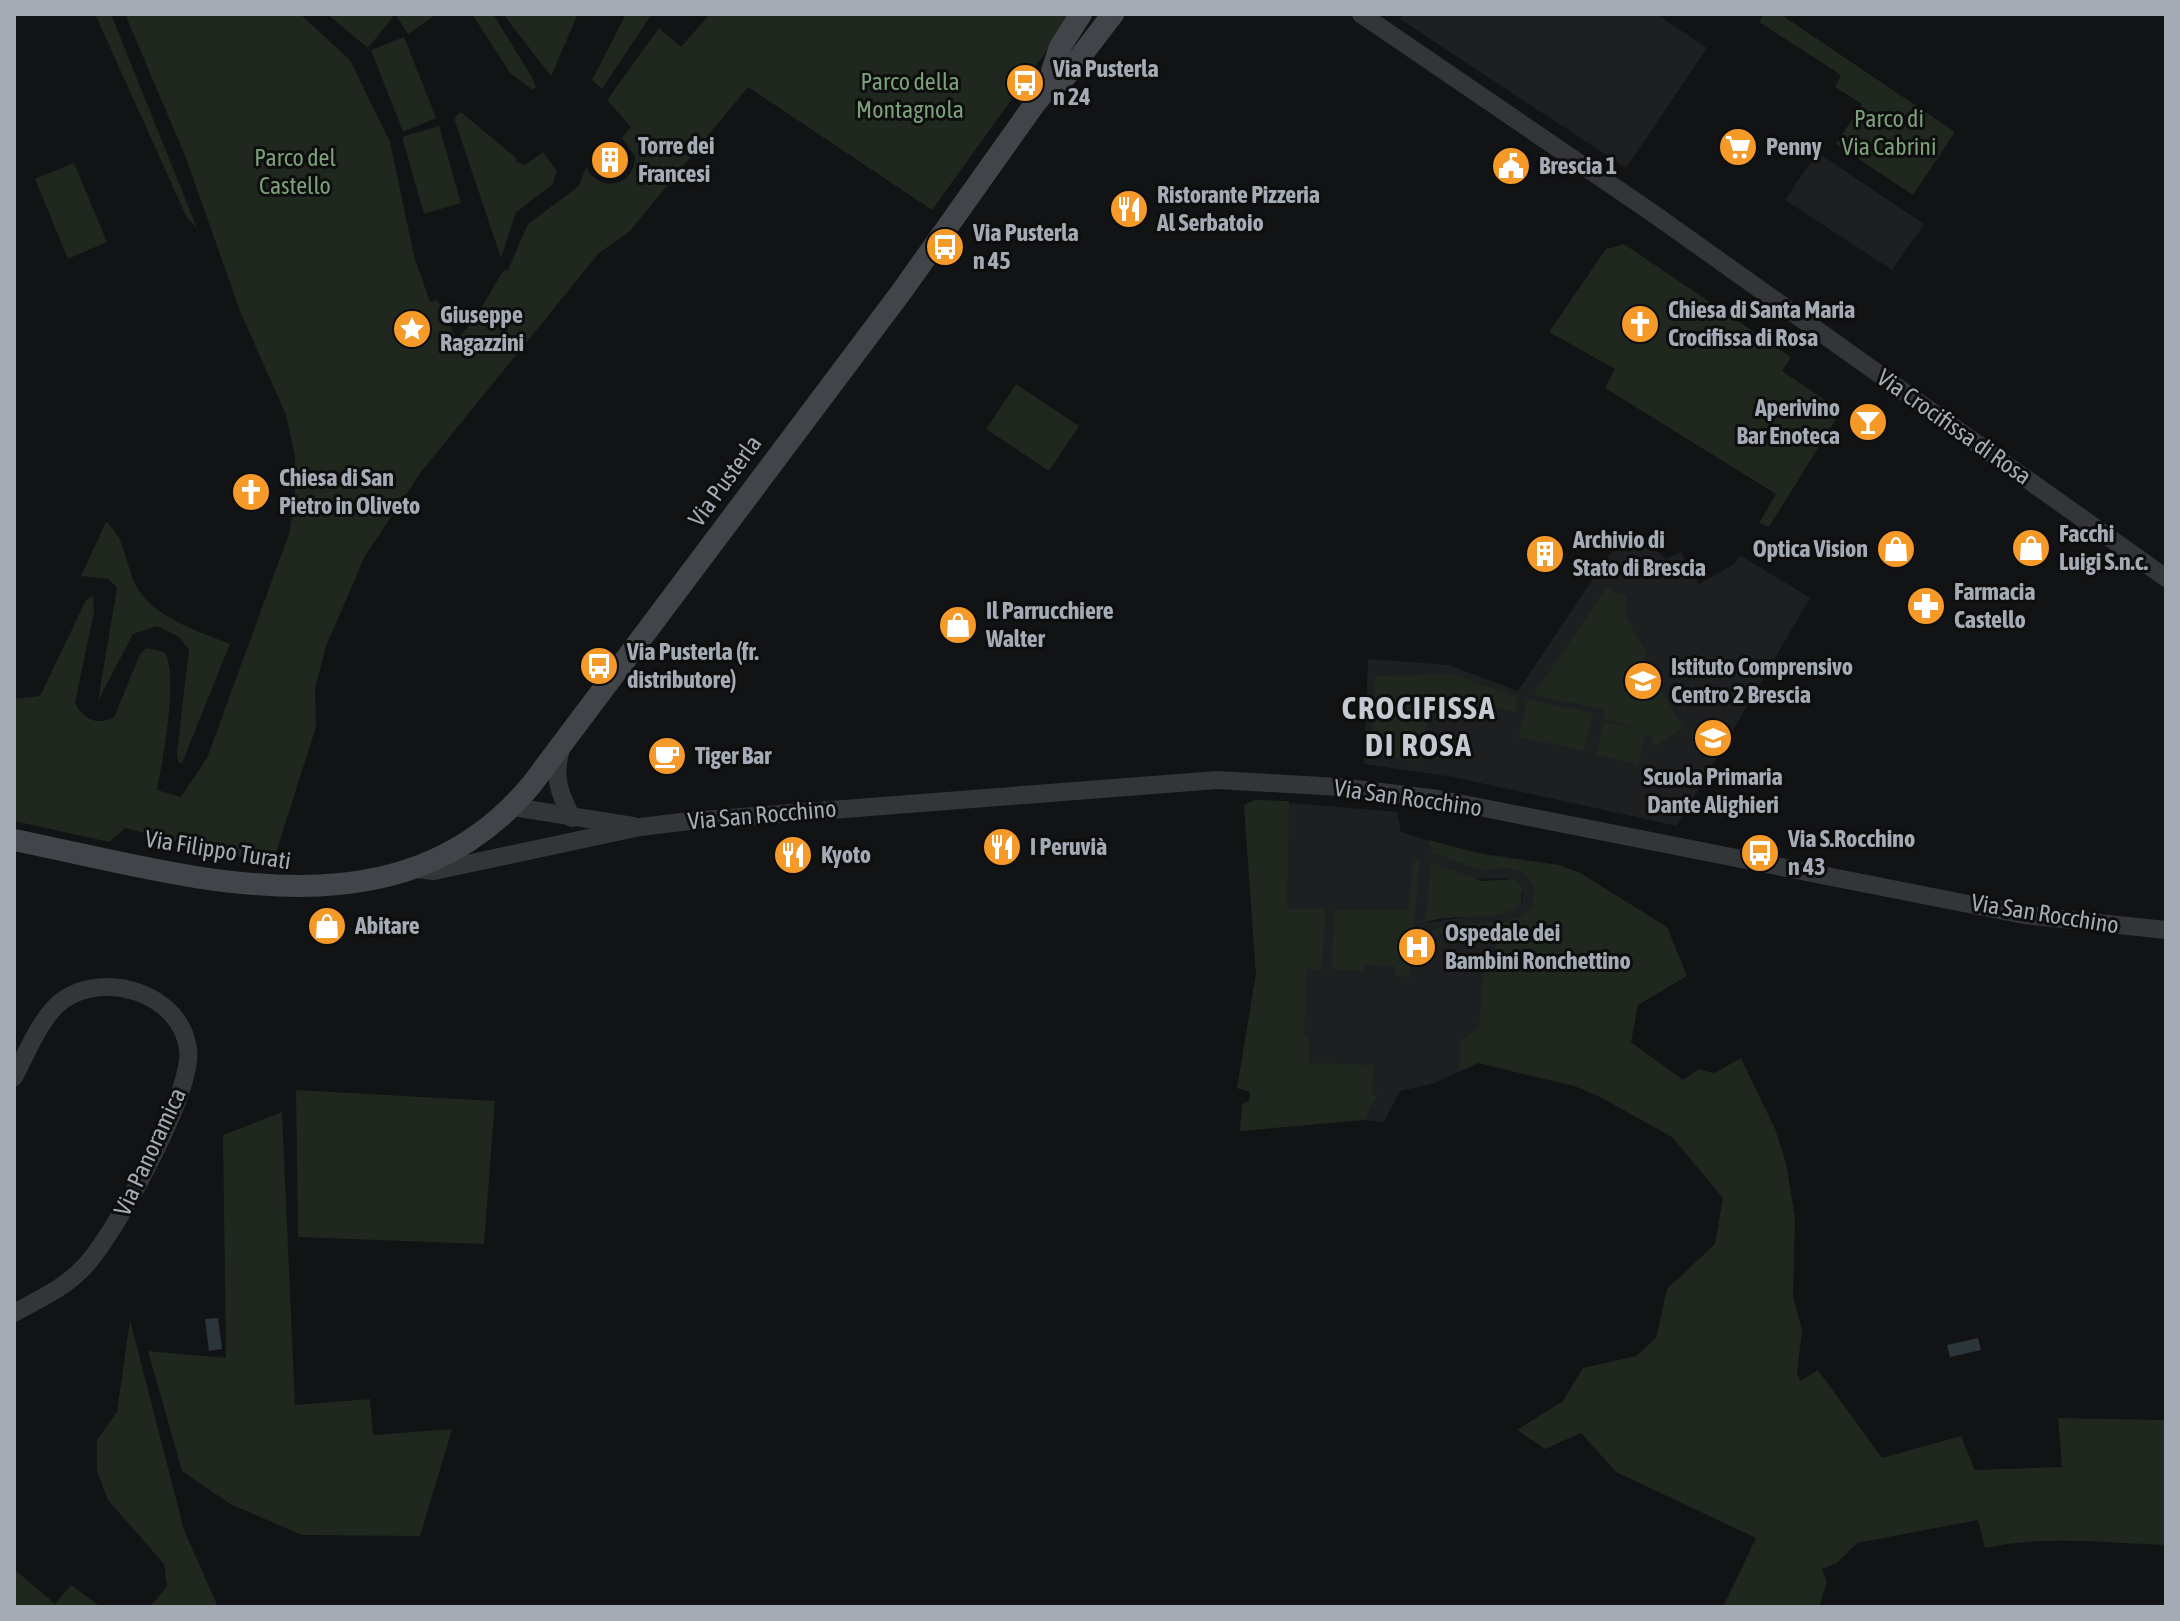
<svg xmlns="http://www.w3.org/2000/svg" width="2180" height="1621" font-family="'Asap Condensed',sans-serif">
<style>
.built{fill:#1e1f21;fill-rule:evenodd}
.green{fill:#1f271f}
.water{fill:#2b353a}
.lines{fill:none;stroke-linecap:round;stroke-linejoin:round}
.tertiary{stroke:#333539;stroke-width:18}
.secondary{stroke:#414449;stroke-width:22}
.labels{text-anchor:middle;stroke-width:6;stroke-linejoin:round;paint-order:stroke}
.poi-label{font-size:24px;font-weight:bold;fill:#a4abb5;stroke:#0e0e0f;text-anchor:start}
.park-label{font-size:24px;fill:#7ca17a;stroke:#0e0e0f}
.street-label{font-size:24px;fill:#a4abb5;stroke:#0e0e0f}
.district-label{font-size:32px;font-weight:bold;letter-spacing:2px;fill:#c5c9d1;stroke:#0e0e0f}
</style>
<rect width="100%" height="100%" fill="#121314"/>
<g class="built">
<polygon points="1403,14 1656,14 1707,48 1626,168 1400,19"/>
<polygon points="1817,152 1924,224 1892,270 1785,200"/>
<polygon points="1628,527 1666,559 1681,552 1699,584 1734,564 1740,555 1810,598 1677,826 1453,777 1364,764 1368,659 1449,665 1518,691"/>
<path d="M 1255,800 L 1397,812 L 1401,832 L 1458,850 L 1559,865 L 1582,874 L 1572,1086 L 1478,1063 L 1432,1084 L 1400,1091 L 1384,1122 L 1364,1120 L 1240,1131 L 1242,1104 L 1249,1101 L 1250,1092 L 1237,1088 L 1256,974 L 1244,805 ZM 1508,878 L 1523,893 L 1521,903 L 1512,910 L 1426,923 L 1475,879 Z"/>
</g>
<g class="green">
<polygon points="95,14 111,14 197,228 187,218"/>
<path d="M 125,14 L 300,14 L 350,60 L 390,142 L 414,256 L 430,302 L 437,300 L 457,339 L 474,320 L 503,271 L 508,270 L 528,224 L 579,186 L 586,167 C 599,194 635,187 635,156 L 622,138 L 631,127 L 607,100 L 659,28 L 681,47 L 710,14 L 1073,14 L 932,210 L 748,87 L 630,231 L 599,253 L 421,472 L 365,556 L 326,646 L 315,689 L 316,727 L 272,865 L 125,828 L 109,842 L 14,821 L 14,699 L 40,696 L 86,600 L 93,596 L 94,612 L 75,703 C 84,720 96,725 114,718 L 140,654 L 146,648 L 164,652 C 180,675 162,761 157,790 L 181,797 L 207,758 L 289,534 L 295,497 L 295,456 L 286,415 L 240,311 L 186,158 Z"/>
<polygon points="327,14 389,14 393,17 368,48"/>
<polygon points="395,14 437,14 408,34"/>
<polygon points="472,14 493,14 532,77 536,87 533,90 510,73"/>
<polygon points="503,14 578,14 551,76"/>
<polygon points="626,14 652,14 602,89 592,80"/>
<polygon points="1764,14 1780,14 1955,132 1913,195 1836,144 1862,104 1835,87 1841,75 1759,22"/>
<polygon points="404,37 436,118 403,132 371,50"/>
<polygon points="461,112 516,158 516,162 525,165 543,152 557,171 552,185 516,212 501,258 454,118"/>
<polygon points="439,126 461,203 424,214 402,137"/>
<polygon points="74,163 107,242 68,259 35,179"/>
<polygon points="1624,244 1791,357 1782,371 1841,411 1769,527 1759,523 1776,494 1605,388 1615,369 1549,332 1606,249"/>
<polygon points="1016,384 1079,426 1049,471 986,429"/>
<path d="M 106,522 C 128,541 124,565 138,589 C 155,618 201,632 230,644 L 182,763 L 178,762 L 177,752 L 189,650 L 179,637 L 157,626 L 133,634 L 98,701 L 117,588 L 109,579 L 81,576 Z"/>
<polygon points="1609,585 1613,593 1626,596 1626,617 1647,654 1644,660 1683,728 1656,746 1652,745 1653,737 1645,735 1638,765 1596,755 1604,722 1646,731 1603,719 1605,710 1533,695"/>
<polygon points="1452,674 1517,697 1516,712 1434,694 1419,762 1370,755 1375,676"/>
<polygon points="1527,699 1593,713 1584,751 1519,737"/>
<polygon points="1255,800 1289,801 1287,909 1326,909 1322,969 1307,969 1304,1037 1309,1038 1309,1063 1374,1065 1372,1094 1377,1095 1364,1120 1240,1131 1242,1104 1249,1101 1250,1092 1237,1088 1256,974 1244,805"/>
<path d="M 1428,840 L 1490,856 L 1559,865 L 1582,874 L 1667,927 L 1687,976 L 1638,1005 L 1631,1042 L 1683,1080 L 1699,1069 L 1714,1073 L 1741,1058 L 1775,1129 L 1786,1163 L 1795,1218 L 1793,1296 L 1802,1330 L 1797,1372 L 1800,1381 L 1818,1370 L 1882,1458 L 1961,1436 L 1975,1470 L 2062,1467 L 2058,1418 L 2166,1420 L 2166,1545 C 2106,1543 2044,1535 1985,1548 L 1978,1520 L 1857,1543 L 1837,1563 L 1822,1569 L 1827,1582 L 1819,1607 L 1723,1607 L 1756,1538 L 1616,1472 L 1581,1433 L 1545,1449 L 1517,1430 L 1563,1401 L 1583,1368 L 1636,1356 L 1656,1338 L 1667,1289 L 1715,1244 L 1723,1198 L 1672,1137 L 1600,1097 L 1572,1085 L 1478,1063 L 1459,1072 L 1460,1041 L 1479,1027 L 1483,973 L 1495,971 L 1496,940 L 1461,944 L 1461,932 L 1436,936 L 1435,956 L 1420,955 L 1424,936 C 1454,913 1503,935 1531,909 L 1535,890 L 1526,874 L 1510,868 L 1479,870 L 1432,852 Z"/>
<polygon points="1413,856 1420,860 1409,977 1395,976 1395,966 1365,965 1365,971 1331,969 1335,909 1408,910"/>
<path d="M 1431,862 L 1482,881 L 1514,879 L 1522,887 L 1521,904 C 1498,925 1453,911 1425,923 Z"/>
<polygon points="296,1090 495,1101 484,1244 298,1237"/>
<polygon points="282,1112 295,1405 370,1399 373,1435 452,1429 420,1536 302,1535 230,1504 182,1471 148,1351 226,1358 223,1135"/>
<polygon points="130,1320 184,1530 218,1607 150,1607 167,1586 164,1564 108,1500 97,1471 97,1440 117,1412"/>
<polygon points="14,1569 55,1604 71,1585 101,1607 14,1607"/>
</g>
<g class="water">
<polygon points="218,1318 222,1349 209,1351 205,1319"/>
<polygon points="1978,1338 1981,1350 1950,1357 1947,1345"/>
</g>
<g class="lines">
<g class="tertiary">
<polyline points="1361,14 1651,212 2166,578"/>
<path d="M 561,749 C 553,777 559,793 572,818"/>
<polyline points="513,807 633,826"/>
<polyline points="415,869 434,871 640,827 690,821 1217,780 1340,787 1438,799 2024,915 2166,930"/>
<path d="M 14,1077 C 27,1053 41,1016 63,1000 C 106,970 181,994 188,1049 C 194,1091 115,1234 85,1266 C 65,1288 39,1299 14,1313"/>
</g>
<g class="secondary">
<polyline points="1046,90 1060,47 1081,14"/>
<path d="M 14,840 C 188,875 398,946 532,784 L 902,291 L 1034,105 L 1046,90 L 1064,78 L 1113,14"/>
</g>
</g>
<defs>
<symbol id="bus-disc" viewBox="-11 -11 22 22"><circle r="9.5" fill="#f59a29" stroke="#0e0e0f"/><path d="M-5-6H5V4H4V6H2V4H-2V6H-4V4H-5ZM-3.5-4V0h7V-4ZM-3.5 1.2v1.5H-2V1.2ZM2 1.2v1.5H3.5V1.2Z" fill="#fff"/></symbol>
<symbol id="supermarket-disc" viewBox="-11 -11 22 22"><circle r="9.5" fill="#f59a29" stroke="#0e0e0f"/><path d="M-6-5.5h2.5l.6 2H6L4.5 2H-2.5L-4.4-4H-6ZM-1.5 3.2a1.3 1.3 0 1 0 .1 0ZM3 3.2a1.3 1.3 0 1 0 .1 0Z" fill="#fff"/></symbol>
<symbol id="building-disc" viewBox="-11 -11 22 22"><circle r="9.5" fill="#f59a29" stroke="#0e0e0f"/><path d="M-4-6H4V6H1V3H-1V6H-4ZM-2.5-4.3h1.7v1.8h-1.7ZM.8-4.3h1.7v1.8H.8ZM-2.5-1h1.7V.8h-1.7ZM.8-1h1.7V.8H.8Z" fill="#fff"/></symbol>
<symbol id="civic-disc" viewBox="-11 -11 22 22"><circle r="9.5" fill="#f59a29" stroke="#0e0e0f"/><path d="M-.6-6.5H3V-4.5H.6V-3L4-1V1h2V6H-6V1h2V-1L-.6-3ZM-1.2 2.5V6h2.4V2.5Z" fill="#fff"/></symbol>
<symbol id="restaurant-disc" viewBox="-11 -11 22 22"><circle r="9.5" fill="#f59a29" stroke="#0e0e0f"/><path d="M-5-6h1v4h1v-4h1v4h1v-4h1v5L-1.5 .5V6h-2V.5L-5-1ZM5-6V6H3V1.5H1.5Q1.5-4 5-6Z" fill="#fff"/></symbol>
<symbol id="church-disc" viewBox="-11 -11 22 22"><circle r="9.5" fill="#f59a29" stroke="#0e0e0f"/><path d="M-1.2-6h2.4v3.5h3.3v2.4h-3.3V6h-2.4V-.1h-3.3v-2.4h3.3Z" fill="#fff"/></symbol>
<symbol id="sight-disc" viewBox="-11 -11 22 22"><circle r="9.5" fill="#f59a29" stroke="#0e0e0f"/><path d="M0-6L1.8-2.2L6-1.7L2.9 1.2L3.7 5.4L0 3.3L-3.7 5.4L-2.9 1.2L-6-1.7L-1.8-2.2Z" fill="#fff"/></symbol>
<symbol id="bar-disc" viewBox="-11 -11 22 22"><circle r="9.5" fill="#f59a29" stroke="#0e0e0f"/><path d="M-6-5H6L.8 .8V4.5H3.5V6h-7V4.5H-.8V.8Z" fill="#fff"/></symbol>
<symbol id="shop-disc" viewBox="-11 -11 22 22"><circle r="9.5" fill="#f59a29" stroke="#0e0e0f"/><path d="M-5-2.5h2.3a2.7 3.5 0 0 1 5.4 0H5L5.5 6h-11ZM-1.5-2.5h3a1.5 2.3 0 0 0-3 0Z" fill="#fff"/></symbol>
<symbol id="pharmacy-disc" viewBox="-11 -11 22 22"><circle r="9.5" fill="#f59a29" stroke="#0e0e0f"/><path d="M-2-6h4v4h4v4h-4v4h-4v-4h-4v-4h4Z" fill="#fff"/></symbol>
<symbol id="school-disc" viewBox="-11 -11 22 22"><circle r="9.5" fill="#f59a29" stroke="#0e0e0f"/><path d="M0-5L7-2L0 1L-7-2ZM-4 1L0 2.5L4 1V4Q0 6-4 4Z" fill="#fff"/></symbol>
<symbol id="cafe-disc" viewBox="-11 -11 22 22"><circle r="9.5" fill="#f59a29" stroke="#0e0e0f"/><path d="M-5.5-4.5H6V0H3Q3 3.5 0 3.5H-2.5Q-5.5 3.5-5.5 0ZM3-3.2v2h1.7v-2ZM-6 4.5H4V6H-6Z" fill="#fff"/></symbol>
<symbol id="hospital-disc" viewBox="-11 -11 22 22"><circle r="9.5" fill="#f59a29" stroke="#0e0e0f"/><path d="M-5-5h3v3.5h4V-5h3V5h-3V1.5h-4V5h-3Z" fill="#fff"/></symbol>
</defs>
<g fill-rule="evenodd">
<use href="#bus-disc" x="1003" y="61" width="44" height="44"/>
<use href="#supermarket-disc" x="1716" y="125" width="44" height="44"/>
<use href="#building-disc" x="588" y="138" width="44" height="44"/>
<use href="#civic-disc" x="1489" y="144" width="44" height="44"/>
<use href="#restaurant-disc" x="1107" y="187" width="44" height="44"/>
<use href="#bus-disc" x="923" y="225" width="44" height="44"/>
<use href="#church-disc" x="1618" y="302" width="44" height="44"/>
<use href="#sight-disc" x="390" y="307" width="44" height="44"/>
<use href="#bar-disc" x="1846" y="400" width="44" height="44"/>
<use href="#church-disc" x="229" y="470" width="44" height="44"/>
<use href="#shop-disc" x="2009" y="526" width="44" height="44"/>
<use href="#shop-disc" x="1874" y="527" width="44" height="44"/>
<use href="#building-disc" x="1523" y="532" width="44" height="44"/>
<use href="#pharmacy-disc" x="1904" y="584" width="44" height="44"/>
<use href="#shop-disc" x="936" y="603" width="44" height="44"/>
<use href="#bus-disc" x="577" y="644" width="44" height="44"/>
<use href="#school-disc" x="1621" y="659" width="44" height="44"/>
<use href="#school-disc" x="1691" y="716" width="44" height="44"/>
<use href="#cafe-disc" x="645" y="734" width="44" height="44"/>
<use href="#restaurant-disc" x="980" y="825" width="44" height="44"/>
<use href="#bus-disc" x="1738" y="831" width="44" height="44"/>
<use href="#restaurant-disc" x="771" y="833" width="44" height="44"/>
<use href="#shop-disc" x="305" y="904" width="44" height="44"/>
<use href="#hospital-disc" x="1395" y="925" width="44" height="44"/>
</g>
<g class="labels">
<g class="poi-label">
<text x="1053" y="77">Via Pusterla<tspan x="1053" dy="28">n 24</tspan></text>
<text x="638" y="154">Torre dei<tspan x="638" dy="28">Francesi</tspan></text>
<text x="1766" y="155">Penny</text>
<text x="1539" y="174">Brescia 1</text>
<text x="1157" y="203">Ristorante Pizzeria<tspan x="1157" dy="28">Al Serbatoio</tspan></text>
<text x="973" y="241">Via Pusterla<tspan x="973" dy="28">n 45</tspan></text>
<text x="1668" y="318">Chiesa di Santa Maria<tspan x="1668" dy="28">Crocifissa di Rosa</tspan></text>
<text x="440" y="323">Giuseppe<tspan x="440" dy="28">Ragazzini</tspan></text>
<text x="1840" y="416" text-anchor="end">Aperivino<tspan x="1840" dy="28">Bar Enoteca</tspan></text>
<text x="279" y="486">Chiesa di San<tspan x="279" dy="28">Pietro in Oliveto</tspan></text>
<text x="2059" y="542">Facchi<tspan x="2059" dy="28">Luigi S.n.c.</tspan></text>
<text x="1573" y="548">Archivio di<tspan x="1573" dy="28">Stato di Brescia</tspan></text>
<text x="1868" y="557" text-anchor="end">Optica Vision</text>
<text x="1954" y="600">Farmacia<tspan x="1954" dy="28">Castello</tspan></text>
<text x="986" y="619">Il Parrucchiere<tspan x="986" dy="28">Walter</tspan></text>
<text x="627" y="660">Via Pusterla (fr.<tspan x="627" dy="28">distributore)</tspan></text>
<text x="1671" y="675">Istituto Comprensivo<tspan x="1671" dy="28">Centro 2 Brescia</tspan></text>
<text x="695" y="764">Tiger Bar</text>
<text x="1713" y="785" text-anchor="middle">Scuola Primaria<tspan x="1713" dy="28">Dante Alighieri</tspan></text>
<text x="1788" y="847">Via S.Rocchino<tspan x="1788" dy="28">n 43</tspan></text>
<text x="1030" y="855">I Peruvià</text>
<text x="821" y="863">Kyoto</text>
<text x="355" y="934">Abitare</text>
<text x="1445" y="941">Ospedale dei<tspan x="1445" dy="28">Bambini Ronchettino</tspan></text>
</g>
<g class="park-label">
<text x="910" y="90">Parco della<tspan x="910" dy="28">Montagnola</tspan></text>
<text x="1889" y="127">Parco di<tspan x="1889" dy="28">Via Cabrini</tspan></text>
<text x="295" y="166">Parco del<tspan x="295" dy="28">Castello</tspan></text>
</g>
<g class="street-label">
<text transform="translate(1954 427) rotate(35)" y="8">Via Crocifissa di Rosa</text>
<text transform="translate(725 481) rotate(-54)" y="8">Via Pusterla</text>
<text transform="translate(1408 798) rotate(8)" y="8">Via San Rocchino</text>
<text transform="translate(762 815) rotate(-5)" y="8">Via San Rocchino</text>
<text transform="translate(218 850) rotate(9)" y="8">Via Filippo Turati</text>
<text transform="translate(2045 914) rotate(9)" y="8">Via San Rocchino</text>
<text transform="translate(150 1152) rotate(-65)" y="8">Via Panoramica</text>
</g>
<g class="district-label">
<text x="1419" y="719">CROCIFISSA<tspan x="1419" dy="37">DI ROSA</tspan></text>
</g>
</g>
<rect width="2180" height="1621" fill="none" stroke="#a4abb5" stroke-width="32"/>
</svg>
